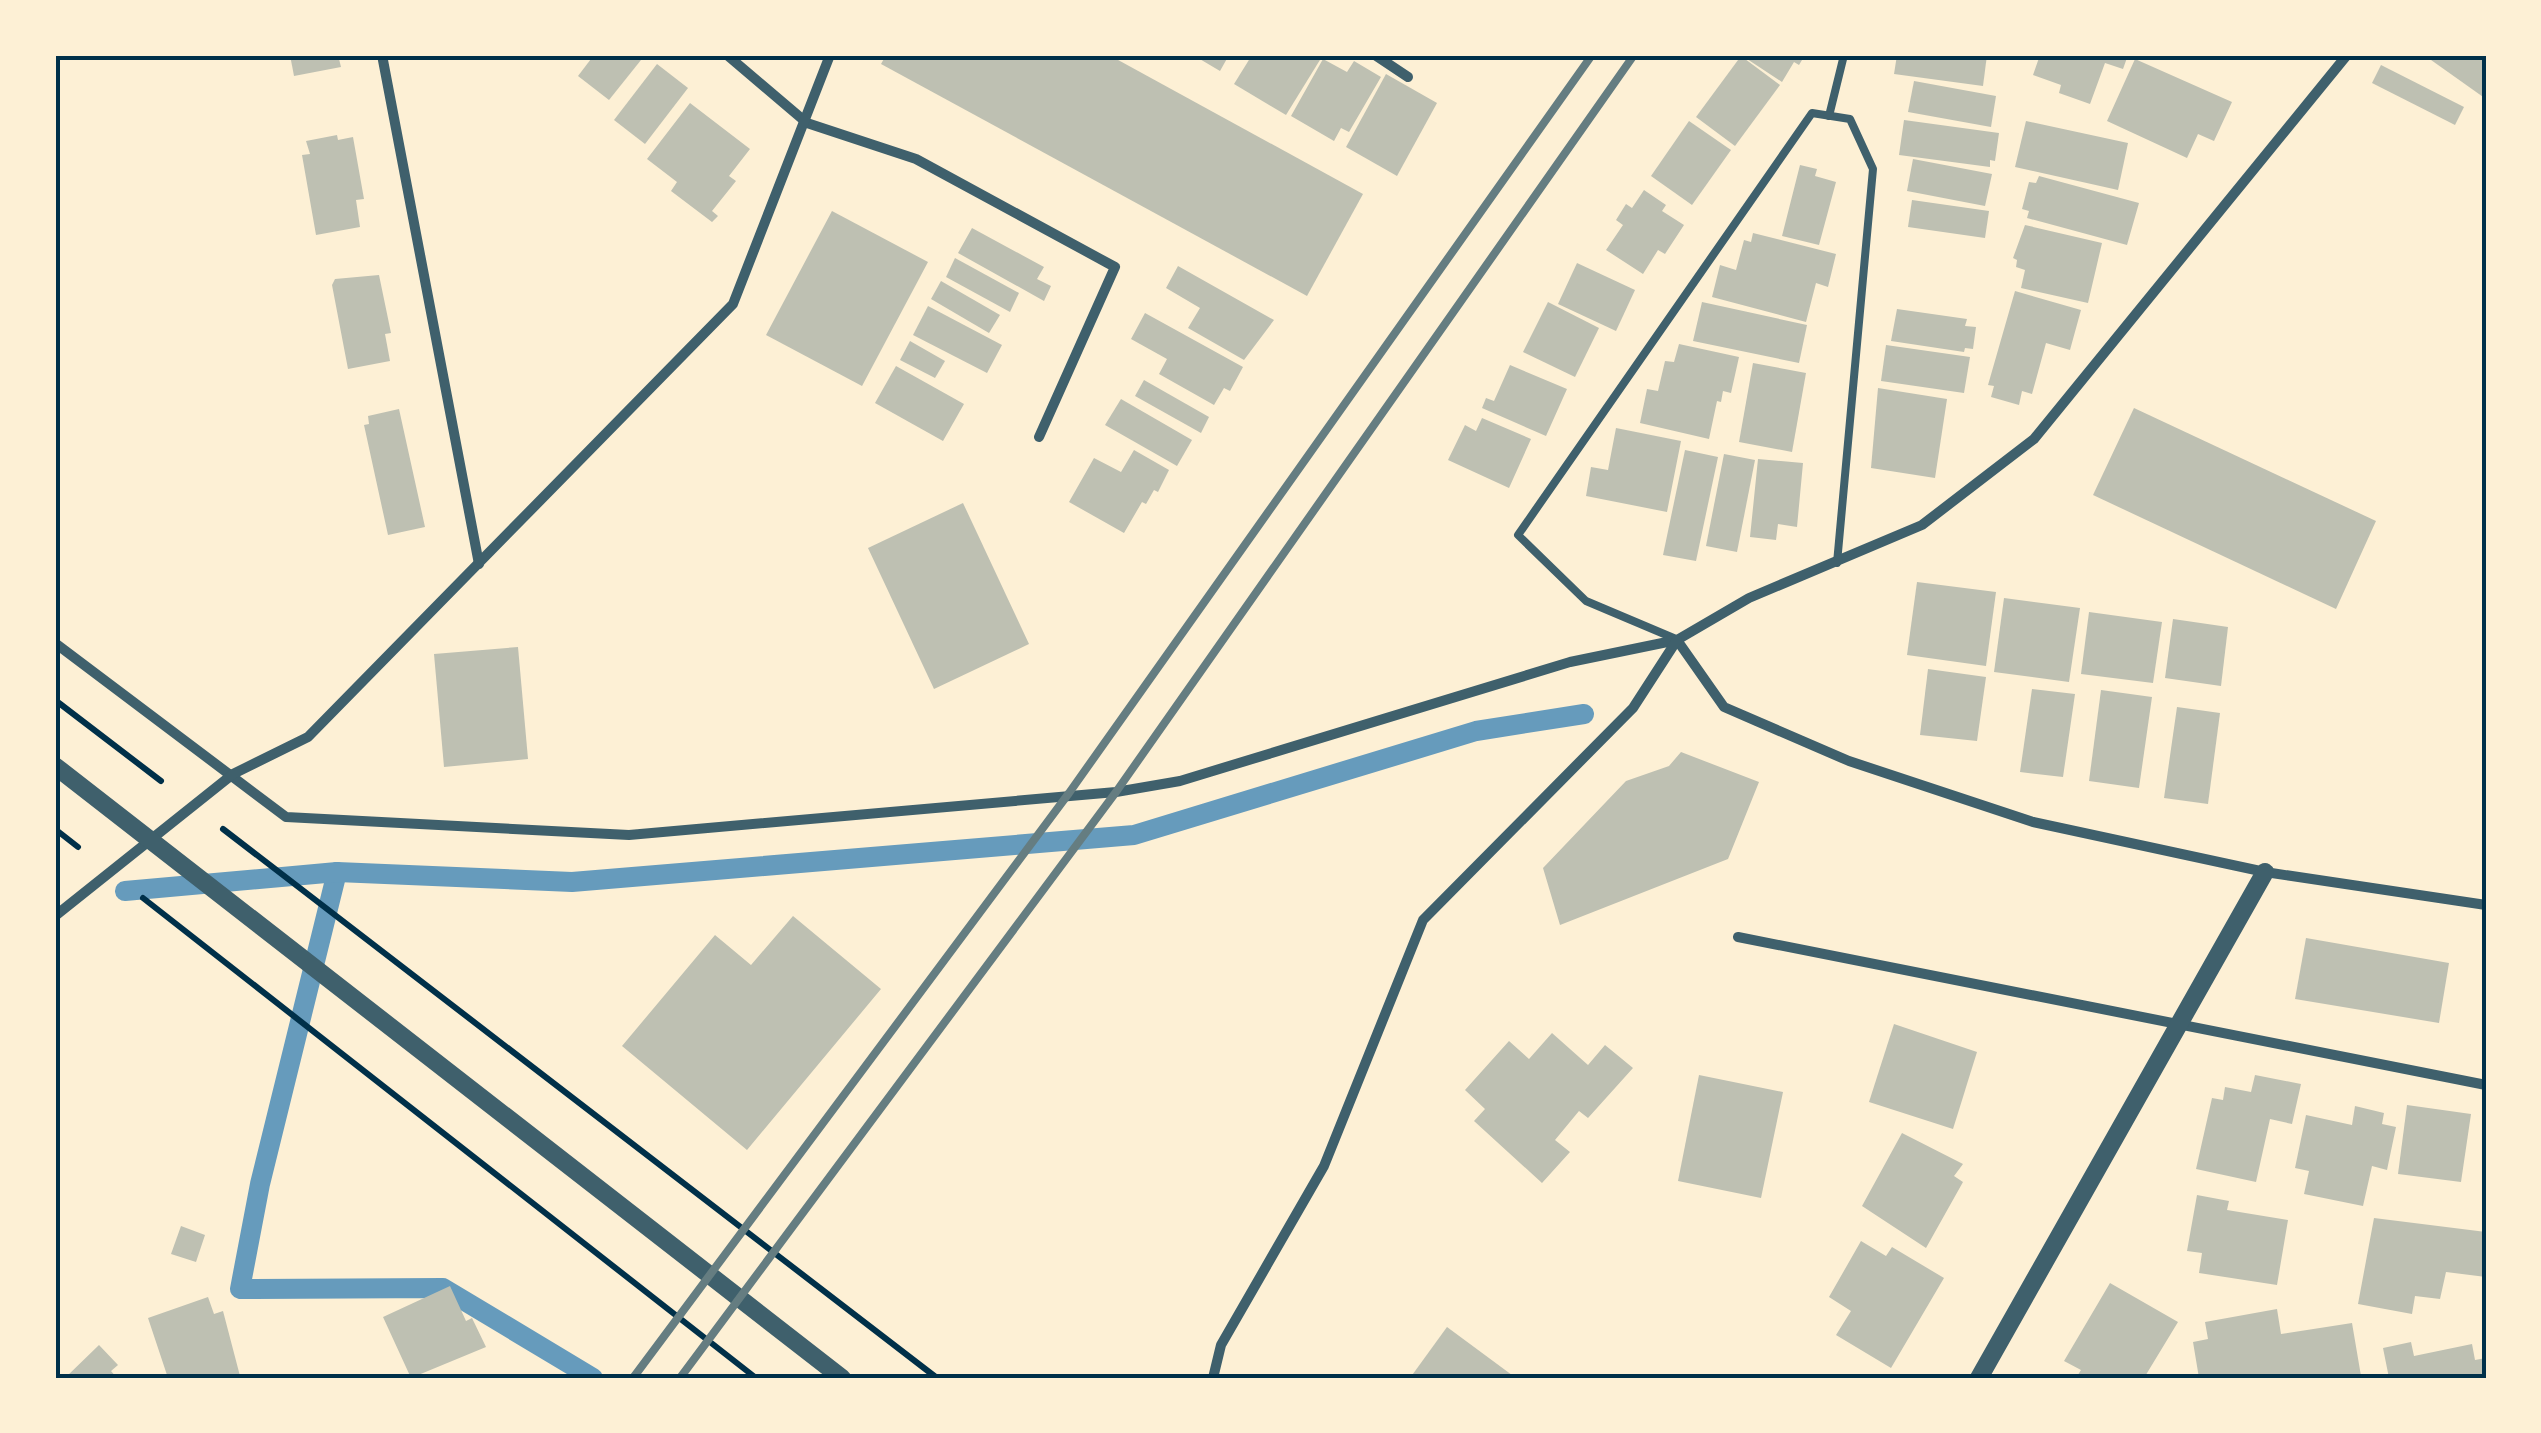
<svg xmlns="http://www.w3.org/2000/svg" width="2541" height="1433" font-family="'Zilla Slab',serif">
<style>
.lines{fill:none;stroke-linecap:round;stroke-linejoin:round}
.stream{stroke:#669bbc;stroke-width:20}
.building{fill:#bec0b2}
.path{stroke:#003049;stroke-width:6}
.service{stroke:#3f606c;stroke-width:8}
.minor{stroke:#3f606c;stroke-width:10}
.tertiary{stroke:#3f606c;stroke-width:18}
.rail{stroke:#657d81;stroke-width:8}
.neatline{fill:none;stroke:#003049;stroke-width:4}
</style>
<rect width="100%" height="100%" fill="#fdf0d5"/>
<g class="lines">
<g class="stream">
<polyline points="337,872 260,1184 240,1289 443,1288 593,1378"/>
<polyline points="125,891 337,872 572,882 1134,835 1476,731 1584,714"/>
</g>
</g>
<g class="building">
<polygon points="290,55 338,55 341,67 294,76"/>
<polygon points="594,55 645,55 609,100 578,76"/>
<polygon points="886,55 1109,55 1363,194 1307,296 881,64"/>
<polygon points="1193,55 1229,55 1220,71"/>
<polygon points="1252,55 1323,55 1286,115 1234,84"/>
<polygon points="1741,55 1805,55 1799,65 1794,62 1782,82"/>
<polygon points="1897,55 1987,55 1983,86 1894,74"/>
<polygon points="2040,55 2128,55 2123,69 2105,63 2090,104 2059,93 2061,85 2033,75"/>
<polygon points="2424,55 2486,55 2486,99"/>
<polygon points="1741,56 1780,85 1735,146 1696,117"/>
<polygon points="1323,59 1347,72 1354,61 1381,77 1349,132 1341,128 1334,141 1291,116"/>
<polygon points="2135,59 2232,102 2214,141 2198,134 2187,158 2107,121"/>
<polygon points="657,64 688,88 645,144 614,120"/>
<polygon points="2381,65 2464,107 2455,125 2372,83"/>
<polygon points="1386,74 1437,103 1397,176 1346,147"/>
<polygon points="1914,81 1996,96 1991,127 1908,112"/>
<polygon points="690,103 750,149 729,176 736,181 712,211 718,216 712,222 671,191 677,182 647,159"/>
<polygon points="1904,120 1999,133 1995,161 1990,160 1990,167 1899,155"/>
<polygon points="1689,121 1731,150 1692,205 1651,176"/>
<polygon points="2026,121 2128,143 2118,190 2015,167"/>
<polygon points="337,135 338,140 353,137 364,199 356,200 360,227 316,235 302,155 310,154 306,141"/>
<polygon points="1913,159 1992,174 1985,206 1907,191"/>
<polygon points="1800,165 1817,169 1815,176 1836,182 1819,245 1782,236"/>
<polygon points="2039,176 2139,203 2127,245 2027,218 2029,211 2022,209 2029,182 2036,183"/>
<polygon points="1644,190 1666,205 1662,211 1684,225 1665,254 1658,250 1643,274 1606,250 1623,225 1616,220 1626,204 1632,208"/>
<polygon points="1912,200 1989,211 1985,238 1908,227"/>
<polygon points="832,211 928,262 862,386 766,335"/>
<polygon points="2025,225 2102,243 2088,303 2021,288 2025,270 2016,267 2017,260 2013,258"/>
<polygon points="972,228 1044,267 1037,279 1051,286 1044,301 958,253"/>
<polygon points="1753,233 1836,254 1828,287 1816,283 1806,322 1712,297 1720,265 1736,270 1744,240 1751,242"/>
<polygon points="955,258 1019,293 1010,312 946,277"/>
<polygon points="1577,263 1635,290 1616,331 1558,304"/>
<polygon points="1178,266 1274,320 1244,360 1188,328 1200,308 1166,288"/>
<polygon points="379,275 391,333 385,334 390,361 348,369 332,285 335,279"/>
<polygon points="941,281 1000,315 989,333 931,299"/>
<polygon points="2015,291 2081,310 2070,350 2046,343 2032,394 2022,391 2019,405 1991,397 1994,386 1988,385"/>
<polygon points="1548,302 1599,328 1575,377 1523,352"/>
<polygon points="1702,302 1807,325 1799,363 1693,341"/>
<polygon points="928,306 1002,345 987,373 913,335"/>
<polygon points="1897,309 1967,319 1965,326 1976,327 1973,349 1965,348 1964,352 1891,341"/>
<polygon points="1145,313 1243,367 1230,391 1224,388 1214,405 1159,374 1167,359 1131,339"/>
<polygon points="910,341 945,361 935,378 900,360"/>
<polygon points="1679,344 1739,357 1731,393 1723,391 1721,402 1717,401 1709,439 1640,423 1647,389 1658,391 1665,361 1674,362"/>
<polygon points="1886,345 1970,357 1964,393 1881,381"/>
<polygon points="1753,363 1806,373 1792,452 1739,442"/>
<polygon points="1510,365 1567,389 1546,436 1482,408 1486,398 1494,401"/>
<polygon points="896,366 964,404 943,441 875,403"/>
<polygon points="1144,380 1209,417 1201,433 1135,396"/>
<polygon points="1878,388 1947,399 1935,478 1871,468"/>
<polygon points="1121,399 1192,440 1177,466 1105,425"/>
<polygon points="2134,408 2376,521 2336,609 2093,495"/>
<polygon points="399,409 425,527 388,535 364,425 369,424 368,416"/>
<polygon points="1482,418 1531,439 1509,488 1448,460 1465,425 1476,431"/>
<polygon points="1616,428 1681,441 1667,512 1586,496 1591,467 1608,470"/>
<polygon points="1134,450 1169,470 1158,492 1154,490 1146,504 1142,502 1124,533 1069,502 1094,458 1121,472"/>
<polygon points="1685,450 1718,457 1696,561 1663,555"/>
<polygon points="1724,454 1755,460 1737,552 1706,546"/>
<polygon points="1758,459 1803,463 1797,527 1778,524 1776,540 1750,537"/>
<polygon points="963,503 1029,644 934,689 868,548"/>
<polygon points="1917,582 1996,592 1986,666 1907,655"/>
<polygon points="2004,598 2080,608 2069,682 1994,672"/>
<polygon points="2089,612 2162,622 2153,683 2081,674"/>
<polygon points="2173,619 2228,627 2221,686 2165,678"/>
<polygon points="518,647 528,759 444,767 434,654"/>
<polygon points="1928,669 1986,677 1977,741 1920,735"/>
<polygon points="2032,689 2075,694 2063,777 2020,772"/>
<polygon points="2101,690 2152,697 2139,788 2089,781"/>
<polygon points="2177,707 2220,713 2208,804 2164,798"/>
<polygon points="1681,752 1759,782 1728,859 1560,925 1543,868 1626,781 1669,766"/>
<polygon points="793,916 881,989 747,1150 622,1046 715,935 751,965"/>
<polygon points="2306,938 2449,963 2439,1023 2295,999"/>
<polygon points="1894,1024 1977,1052 1953,1129 1869,1102"/>
<polygon points="1552,1033 1588,1065 1605,1045 1633,1068 1588,1118 1579,1111 1555,1140 1570,1152 1542,1183 1474,1121 1485,1109 1465,1090 1509,1041 1529,1059"/>
<polygon points="1699,1075 1783,1092 1761,1198 1678,1181"/>
<polygon points="2255,1075 2301,1084 2292,1124 2270,1119 2256,1182 2196,1169 2212,1098 2223,1100 2225,1087 2251,1092"/>
<polygon points="2407,1105 2471,1114 2461,1182 2398,1174"/>
<polygon points="2355,1106 2384,1113 2382,1124 2396,1127 2387,1170 2372,1166 2363,1206 2304,1194 2309,1171 2295,1168 2306,1115 2352,1125"/>
<polygon points="1902,1133 1963,1164 1954,1176 1963,1182 1926,1248 1862,1206"/>
<polygon points="2197,1195 2229,1201 2227,1210 2288,1220 2277,1285 2199,1273 2202,1253 2187,1251"/>
<polygon points="2374,1218 2486,1232 2486,1277 2446,1272 2440,1299 2415,1296 2412,1314 2358,1304"/>
<polygon points="181,1226 205,1235 196,1262 171,1254"/>
<polygon points="1861,1241 1886,1256 1892,1247 1944,1278 1891,1368 1836,1335 1851,1311 1829,1297"/>
<polygon points="2110,1283 2178,1322 2144,1378 2076,1378 2081,1370 2064,1361"/>
<polygon points="450,1286 466,1321 472,1318 486,1347 411,1378 383,1317"/>
<polygon points="208,1297 214,1314 223,1311 240,1376 168,1378 148,1318"/>
<polygon points="2277,1309 2281,1334 2352,1323 2361,1376 2199,1378 2193,1342 2208,1339 2205,1322"/>
<polygon points="1447,1327 1516,1378 1410,1378"/>
<polygon points="2411,1342 2414,1356 2472,1344 2475,1360 2486,1358 2486,1378 2389,1378 2383,1348"/>
<polygon points="99,1345 118,1365 111,1371 117,1378 65,1378"/>
</g>
<g class="lines">
<g class="path">
<polyline points="55,700 161,781"/>
<polyline points="55,829 78,847"/>
<polyline points="223,829 937,1378"/>
<polyline points="143,898 756,1378"/>
</g>
<g class="service">
<polyline points="1829,116 1844,55"/>
<polyline points="1676,639 1586,601 1518,535 1812,113 1850,119 1873,169 1837,563"/>
</g>
<g class="minor">
<polyline points="382,55 479,564"/>
<polyline points="727,55 807,123 916,159 1115,267 1039,437"/>
<polyline points="1375,55 1408,77"/>
<polyline points="1677,640 1724,707 1849,761 2033,822 2265,872 2486,905"/>
<polyline points="55,643 286,817 629,835 1116,792 1180,781 1570,662 1677,640 1749,598 1922,525 2034,439 2347,55"/>
<polyline points="55,916 233,774 308,737 733,304 830,55"/>
<polyline points="1738,937 2486,1085"/>
<polyline points="1213,1378 1221,1345 1324,1166 1423,920 1633,708 1677,640"/>
</g>
<g class="tertiary">
<polyline points="55,766 842,1378"/>
<polyline points="1979,1378 2265,872"/>
</g>
<g class="rail">
<polyline points="633,1378 1069,793 1592,55"/>
<polyline points="680,1378 1116,792 1634,55"/>
</g>
</g>
<rect width="2541" height="1433" fill="none" stroke="#fdf0d5" stroke-width="115"/>
<rect x="58" y="58" width="2426" height="1318" class="neatline"/>
</svg>
